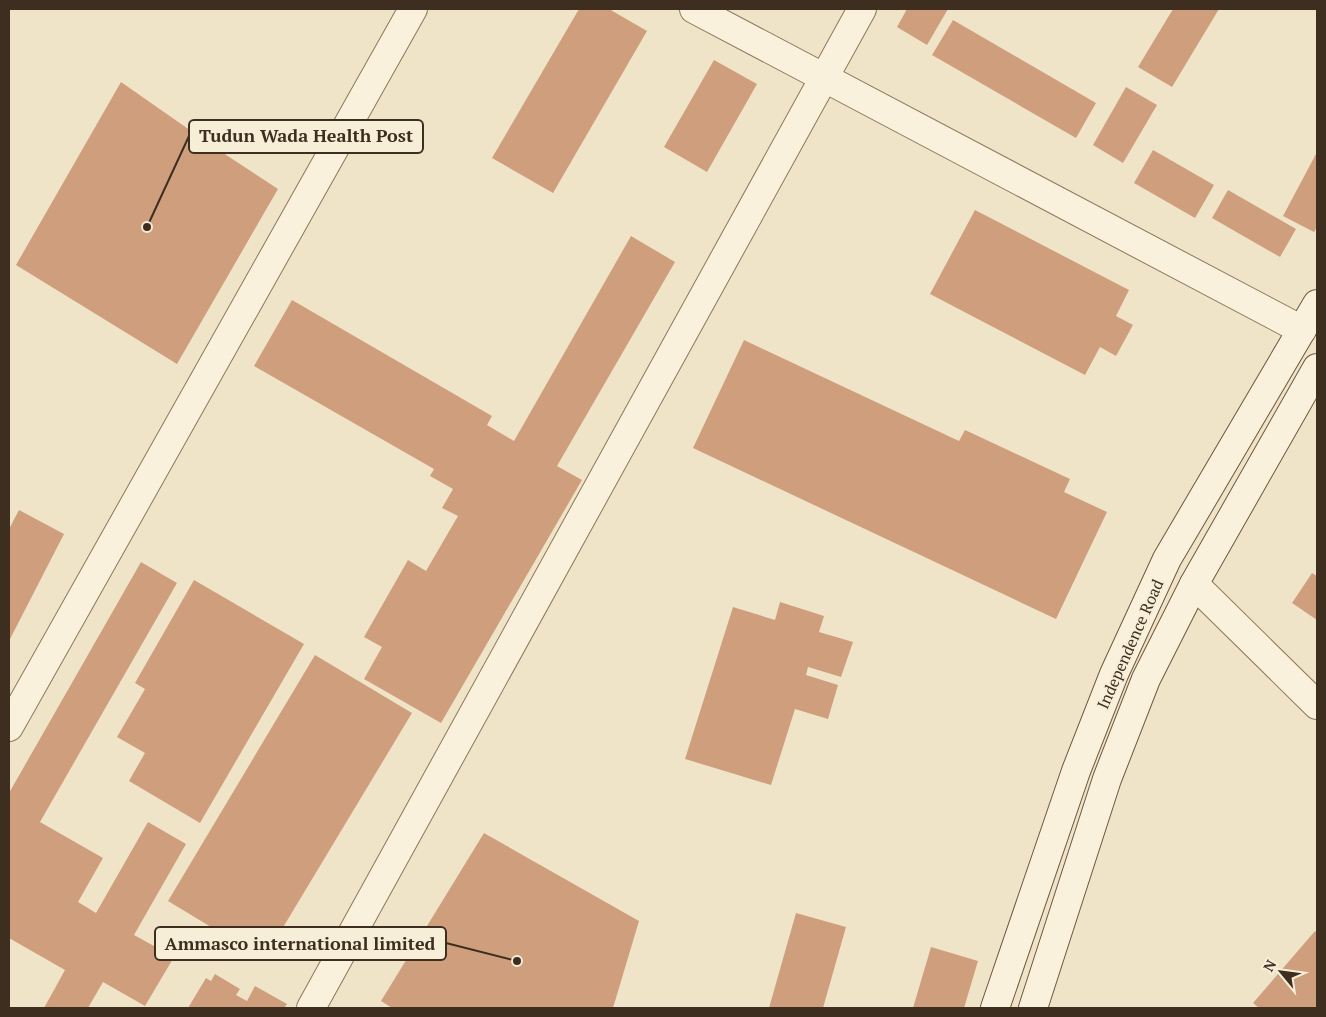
<svg xmlns="http://www.w3.org/2000/svg" width="1326" height="1017" font-family="'PT Serif',serif">
<style>
.building{fill:#cf9f7d}
.lines{fill:none;stroke-linecap:round;stroke-linejoin:round}
.minor-casing{stroke:#8d765c;stroke-width:30}
.secondary-casing{stroke:#6f573f;stroke-width:30}
.minor{stroke:#faf1dc;stroke-width:28}
.secondary{stroke:#faf1dc;stroke-width:28}
.labels{text-anchor:middle;stroke-width:4;stroke-linejoin:round;paint-order:stroke}
.street-label{font-size:16px;fill:#3d2e20;stroke:#f7eed8}
.leader{fill:none;stroke:#3d2e20;stroke-width:2}
.callout-dot{fill:#3d2e20;stroke:#f7eed8;stroke-width:2}
.callout{fill:#f7eed8;stroke:#3d2e20;stroke-width:2}
.callout-label{font-size:18px;text-anchor:middle;font-weight:bold;fill:#3d2e20}
</style>
<rect width="100%" height="100%" fill="#f0e4c8"/>
<g class="building">
<polygon points="579,9 609,9 647,31 553,193 492,158"/>
<polygon points="907,9 948,9 927,45 897,27"/>
<polygon points="1173,9 1219,9 1172,87 1138,67"/>
<polygon points="953,20 1096,103 1076,138 932,55"/>
<polygon points="714,60 757,84 707,172 664,147"/>
<polygon points="121,82 217,149 278,189 177,364 16,265"/>
<polygon points="1126,87 1157,105 1123,163 1093,145"/>
<polygon points="1153,150 1214,185 1195,218 1134,183"/>
<polygon points="1317,152 1317,227 1314,232 1283,216"/>
<polygon points="1228,190 1296,229 1280,257 1212,218"/>
<polygon points="975,210 1129,290 1116,316 1133,325 1116,356 1100,347 1085,375 930,294"/>
<polygon points="631,236 675,262 557,466 582,480 441,723 364,679 382,647 364,637 408,560 426,571 458,516 442,508 453,489 430,476 434,469 254,366 292,300 492,416 487,425 514,441"/>
<polygon points="744,340 959,441 965,430 1070,479 1064,492 1107,512 1056,619 693,448"/>
<polygon points="19,510 64,534 9,641 9,529"/>
<polygon points="141,562 177,583 40,822 103,858 78,902 96,913 148,822 186,844 134,935 174,957 145,1006 103,982 88,1008 44,1008 65,970 9,938 9,793"/>
<polygon points="1312,573 1317,576 1317,620 1292,603"/>
<polygon points="194,580 304,644 200,823 129,781 145,753 117,737 145,689 135,683"/>
<polygon points="780,602 824,616 819,632 853,642 841,677 808,667 806,675 838,685 828,719 795,709 771,785 685,759 733,607 775,620"/>
<polygon points="315,655 412,713 264,959 168,901"/>
<polygon points="484,833 639,921 613,1008 392,1008 381,1001"/>
<polygon points="796,913 846,927 823,1008 769,1008"/>
<polygon points="1315,931 1317,933 1317,1008 1259,1008 1253,1003"/>
<polygon points="931,947 978,961 964,1008 913,1008"/>
<polygon points="215,974 240,989 236,995 247,1001 255,986 287,1004 284,1008 188,1008 206,978 211,981"/>
</g>
<g class="lines">
<defs>
<g id="minor">
<polyline points="694,9 1302,330"/>
<polyline points="1194,584 1317,705"/>
<polyline points="9,727 413,9"/>
<polyline points="311,1008 862,9"/>
</g>
<g id="secondary">
<polyline points="995,1008 1076,771 1114,674 1167,559 1317,304"/>
<polyline points="1033,1008 1107,779 1146,679 1194,584 1317,368"/>
</g>
</defs>
<use href="#minor" class="minor-casing"/>
<use href="#secondary" class="secondary-casing"/>
<use href="#minor" class="minor"/>
<use href="#secondary" class="secondary"/>
</g>
<g class="labels">
<g class="street-label">
<text transform="translate(1130 644) rotate(-66)" y="6">Independence Road</text>
</g>
</g>
<path class="leader" d="M147 227L189 136M517 961L446 943"/>
<g class="callout-dot">
<circle cx="147" cy="227" r="5"/>
<circle cx="517" cy="961" r="5"/>
</g>
<g class="callout">
<rect x="189" y="120" width="234" height="33" rx="5"/>
<rect x="155" y="927" width="291" height="33" rx="5"/>
</g>
<g class="callout-label">
<text x="306" y="142">Tudun Wada Health Post</text>
<text x="300" y="950">Ammasco international limited</text>
</g>
<rect width="1326" height="1017" fill="none" stroke="#3d2e20" stroke-width="20"/>
<g transform="translate(1281 972) rotate(299)" stroke="#f7eed8" stroke-width="4" paint-order="stroke">
<path d="M0-4L9 19L0 12L-9 19Z" fill="#3d2e20"/>
<text y="-8" font-size="14" font-weight="bold" text-anchor="middle" fill="#3d2e20">N</text>
</g>
</svg>
